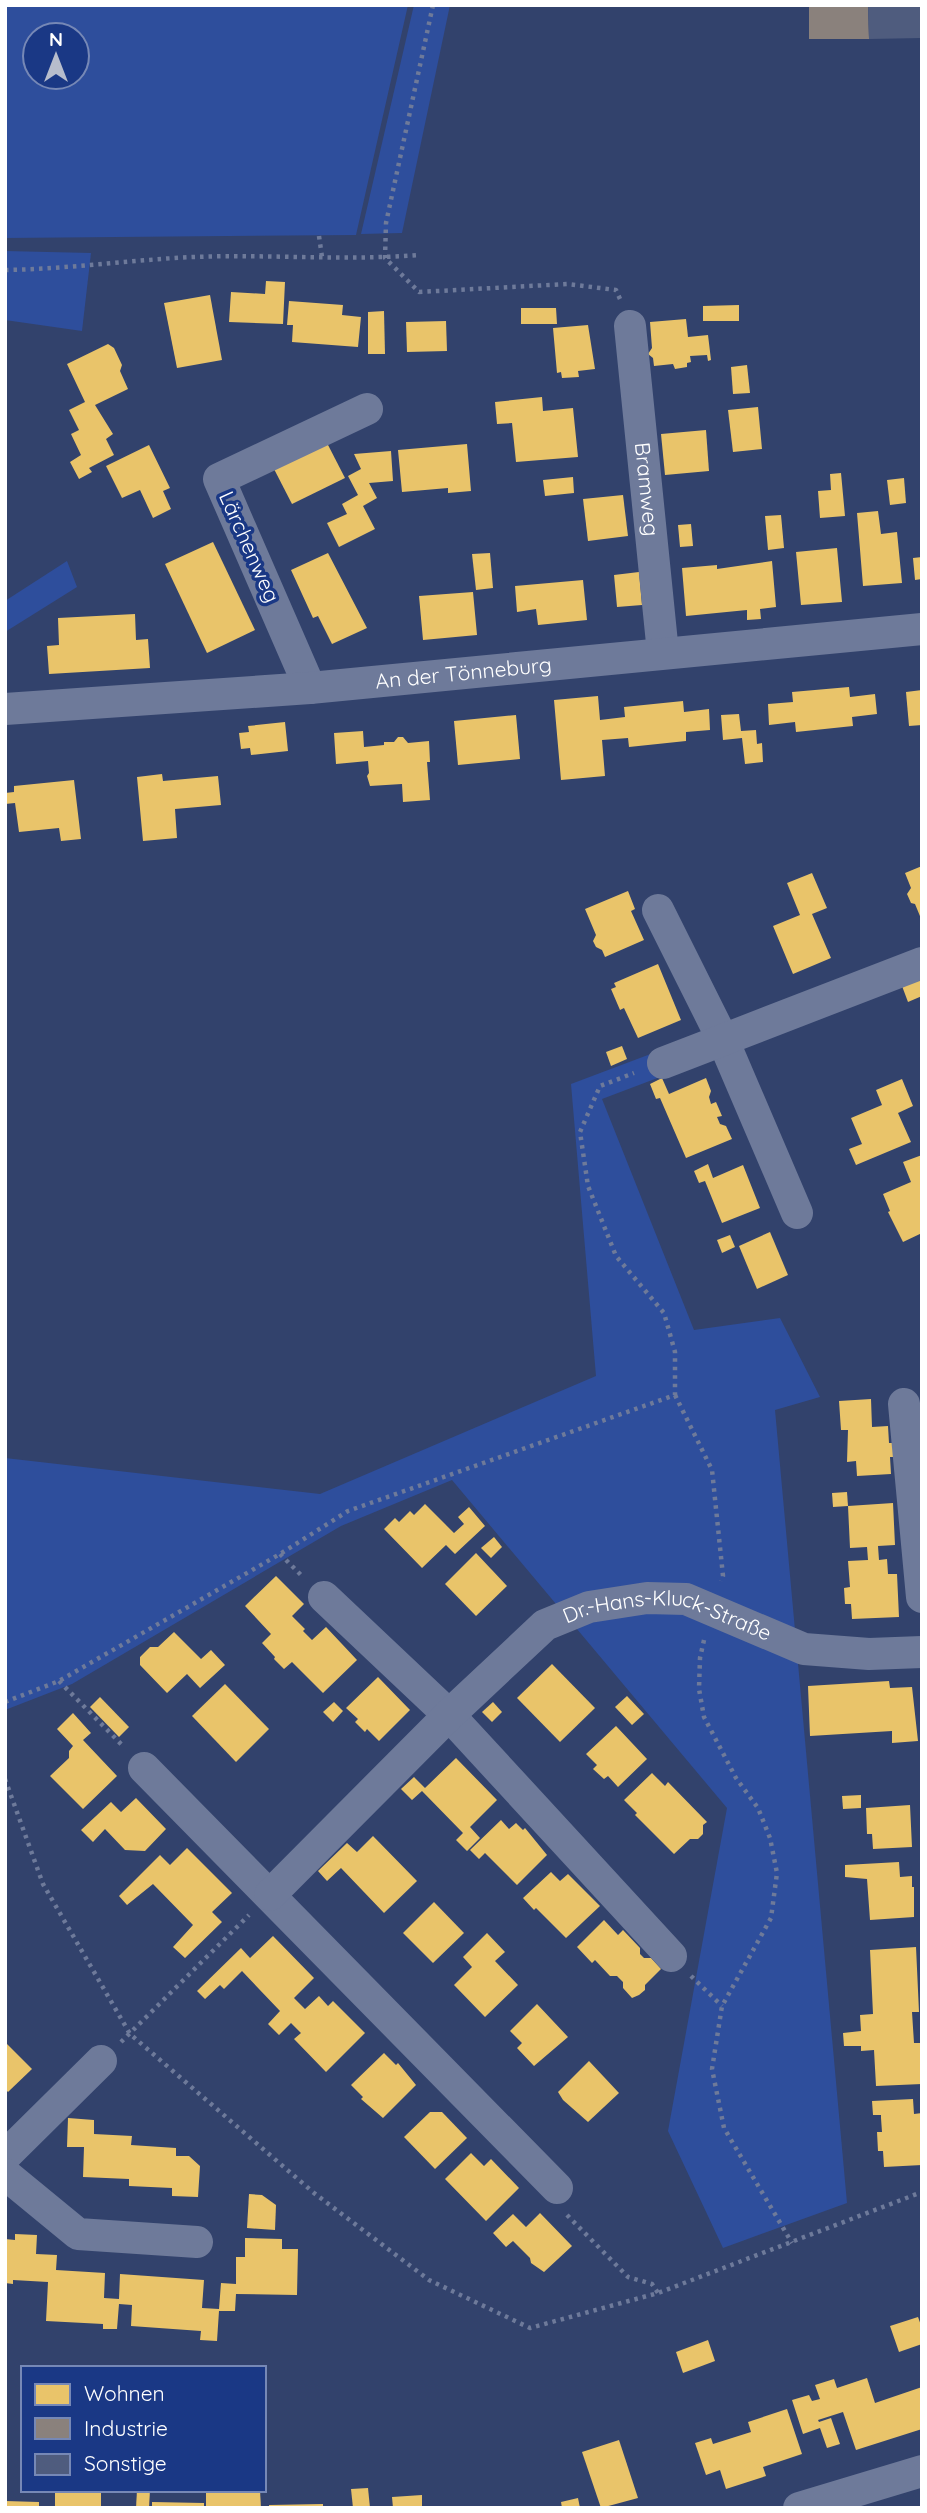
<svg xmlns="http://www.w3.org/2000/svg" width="927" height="2513" font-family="Quicksand,sans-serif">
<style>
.green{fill:#2e4e9c;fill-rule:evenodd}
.homes{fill:#e9c46a}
.industry{fill:#8a817c}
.building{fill:#4f5c7e}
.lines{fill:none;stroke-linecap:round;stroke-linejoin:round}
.path{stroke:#6e7a9a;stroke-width:4.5;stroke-dasharray:3.5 5;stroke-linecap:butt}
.street{stroke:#6e7a9a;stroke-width:32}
.labels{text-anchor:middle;stroke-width:7;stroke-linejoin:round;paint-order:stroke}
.street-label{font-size:21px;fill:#fff;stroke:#1a3885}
</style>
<rect width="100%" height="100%" fill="#32426c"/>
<g class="green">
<path d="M 5,5 L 408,5 L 356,235 L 5,238 ZM 35,35 L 77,35 L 77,77 L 35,77 Z"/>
<polygon points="414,5 450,5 402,233 361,234"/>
<polygon points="5,251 91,253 82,331 5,320"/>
<polygon points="67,561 77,587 5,632 5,601"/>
<polygon points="693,1038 705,1060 602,1099 694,1330 780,1318 820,1397 775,1410 847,2203 723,2248 668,2131 727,1808 452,1480 341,1526 72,1684 5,1710 5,1458 320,1494 596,1376 571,1084"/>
</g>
<g class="homes">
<polygon points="266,281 285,282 283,324 229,322 231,292 265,294"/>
<polygon points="210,295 222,360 177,368 164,303"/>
<polygon points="289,301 343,305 342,315 361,317 358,347 292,342 293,325 287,325"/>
<polygon points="739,305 739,321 703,321 703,306"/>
<polygon points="521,308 556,308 557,324 521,324"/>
<polygon points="384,311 385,354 368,354 368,312"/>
<polygon points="686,319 688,337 708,335 711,360 708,361 707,355 690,356 691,362 687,363 687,367 675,369 673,364 654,366 653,358 648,354 652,348 650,322"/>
<polygon points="446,321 447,351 407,352 406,322"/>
<polygon points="588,325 595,369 578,371 579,377 562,378 561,372 557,373 553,328"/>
<polygon points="108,344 114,348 122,365 120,371 128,389 95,405 113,434 106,439 114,455 89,468 92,472 79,479 70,462 81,455 71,434 79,430 69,410 85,402 67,364"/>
<polygon points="747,365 750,393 733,394 731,367"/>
<polygon points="542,397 543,411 573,408 578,457 516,462 512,423 497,424 495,402"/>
<polygon points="758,407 762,449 733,452 728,410"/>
<polygon points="706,430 709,471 665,475 661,434"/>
<polygon points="327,443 345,478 292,504 274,469"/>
<polygon points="467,444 471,491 448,493 448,488 402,492 398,450"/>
<polygon points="149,445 170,488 163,491 171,509 153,518 140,490 122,498 106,466"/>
<polygon points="391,451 393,481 369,483 377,498 363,506 375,529 339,547 327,523 347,514 342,504 358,495 348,476 361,469 354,454"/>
<polygon points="841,473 845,516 820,518 818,491 831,490 830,474"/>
<polygon points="573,477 574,493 545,496 543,480"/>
<polygon points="904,478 906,503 890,505 887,480"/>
<polygon points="623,495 628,536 588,541 583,499"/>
<polygon points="878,511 881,534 897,532 902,583 863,586 857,513"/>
<polygon points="781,515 784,548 768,550 765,516"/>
<polygon points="691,524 693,546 680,547 678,525"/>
<polygon points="213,542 255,630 207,653 165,564"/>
<polygon points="837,548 842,602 801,605 796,552"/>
<polygon points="328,553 367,628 332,644 318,616 313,618 291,570"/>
<polygon points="490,553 493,588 476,590 472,554"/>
<polygon points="922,557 922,579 915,580 913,558"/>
<polygon points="772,561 776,607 760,609 761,619 747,620 747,610 686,616 682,568 717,565 717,569"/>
<polygon points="639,572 642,605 617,607 614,575"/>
<polygon points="583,580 587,620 538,625 536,609 517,612 515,586"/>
<polygon points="473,592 477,635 423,640 419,596"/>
<polygon points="135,614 136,640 148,639 150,668 49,674 47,646 59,645 58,618"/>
<polygon points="849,687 850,697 875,694 877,714 852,717 853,726 796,732 795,722 769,725 768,704 793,702 792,692"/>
<polygon points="922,690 922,725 909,726 906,692"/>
<polygon points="598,696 600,720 625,717 624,707 683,701 684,712 709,709 710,730 686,732 686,741 629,747 628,738 602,740 605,776 561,780 554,700"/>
<polygon points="739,714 741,731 756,730 757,744 762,743 763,762 745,764 742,738 723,740 721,715"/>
<polygon points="516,715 520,759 458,765 454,721"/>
<polygon points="285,722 288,751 251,755 250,748 241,749 239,733 249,732 248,726"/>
<polygon points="363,731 364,747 384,745 384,742 394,742 398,737 403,737 408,743 429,741 430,762 427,762 430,800 403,802 402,784 370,786 367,776 369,773 368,761 336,764 334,733"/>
<polygon points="162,774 163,781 218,776 221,805 175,809 177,838 143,841 137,777"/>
<polygon points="74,780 81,839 61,841 59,828 19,832 15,803 5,804 5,793 14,792 14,786"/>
<polygon points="922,866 922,921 915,904 911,903 907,894 911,888 905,873"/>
<polygon points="812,873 827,908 812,914 831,958 793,974 773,926 800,915 787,883"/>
<polygon points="628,891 635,909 631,911 644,940 605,957 602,950 596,947 593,941 596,935 585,909"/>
<polygon points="658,964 681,1020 638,1038 624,1008 620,1010 611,989 616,987 614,983"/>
<polygon points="922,979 922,996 908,1002 902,986"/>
<polygon points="622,1046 627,1059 611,1066 606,1052"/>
<polygon points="662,1078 669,1094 706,1078 711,1091 709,1097 711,1104 716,1102 722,1116 717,1117 720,1124 726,1126 732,1139 686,1158 660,1098 656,1099 650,1084"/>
<polygon points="902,1079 913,1106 898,1113 911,1142 856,1165 849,1149 862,1144 851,1118 882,1105 876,1090"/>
<polygon points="922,1155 922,1233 903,1242 888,1212 890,1211 883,1194 911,1182 903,1162"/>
<polygon points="708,1164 713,1178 743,1165 760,1208 722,1223 705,1181 699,1183 694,1171"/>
<polygon points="770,1232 788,1275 757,1289 739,1246"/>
<polygon points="730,1235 735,1247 722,1253 717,1240"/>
<polygon points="871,1399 872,1427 888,1426 889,1443 893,1443 894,1457 890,1457 891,1474 857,1476 856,1461 847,1462 848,1430 841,1430 839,1401"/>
<polygon points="847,1492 848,1506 833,1507 832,1493"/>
<polygon points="893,1503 895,1545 878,1546 879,1560 887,1559 888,1574 897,1574 899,1617 852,1619 851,1604 845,1604 844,1588 850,1587 848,1561 868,1560 867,1547 850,1548 848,1506"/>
<polygon points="425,1504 454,1533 464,1524 458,1517 469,1507 485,1526 455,1554 446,1545 422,1568 384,1529 395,1518 399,1522 410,1511 414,1515"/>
<polygon points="494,1537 502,1547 491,1558 481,1548"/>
<polygon points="476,1553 507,1586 476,1616 445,1584"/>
<polygon points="276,1576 304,1604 292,1616 305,1629 303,1631 312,1640 326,1627 357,1660 323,1693 292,1662 284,1669 274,1659 275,1657 262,1643 271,1634 245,1606"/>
<polygon points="174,1632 201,1659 211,1650 225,1665 200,1688 187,1674 167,1693 140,1665 140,1657 150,1647 158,1647"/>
<polygon points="552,1664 595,1708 560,1742 517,1698"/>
<polygon points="378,1677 410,1710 379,1741 367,1729 365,1732 355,1722 358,1719 346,1708"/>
<polygon points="889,1681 890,1688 912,1687 918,1741 892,1743 892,1731 810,1736 808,1686"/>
<polygon points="225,1684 269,1729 236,1762 192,1716"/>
<polygon points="627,1696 644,1714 632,1725 615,1707"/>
<polygon points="100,1697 129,1727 119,1737 90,1707"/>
<polygon points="334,1702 343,1711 333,1722 323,1712"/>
<polygon points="493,1702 502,1712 492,1722 482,1712"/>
<polygon points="73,1713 91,1733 83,1740 117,1776 83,1809 50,1776 69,1758 69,1751 73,1746 57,1729"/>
<polygon points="616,1726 647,1759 618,1787 608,1776 604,1779 593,1769 597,1765 586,1754"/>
<polygon points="456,1758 497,1800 470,1827 480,1838 467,1851 456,1840 463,1833 422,1791 412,1800 401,1789 414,1777 425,1788"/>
<polygon points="652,1773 665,1786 668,1782 707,1822 703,1825 703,1834 698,1839 690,1839 674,1854 635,1815 637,1813 624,1800"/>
<polygon points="861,1795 861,1808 843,1809 842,1796"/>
<polygon points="136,1798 166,1829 145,1851 125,1850 105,1829 93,1842 81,1830 111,1802 121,1812"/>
<polygon points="910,1805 912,1847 873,1849 872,1834 867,1834 866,1808"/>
<polygon points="501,1820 509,1829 516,1823 523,1830 525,1828 547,1855 517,1885 485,1853 479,1859 470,1850"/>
<polygon points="373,1836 417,1881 384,1913 341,1868 327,1881 318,1871 347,1843 357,1852"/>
<polygon points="187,1848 232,1893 212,1912 222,1922 185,1958 173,1947 193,1925 153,1884 127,1905 119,1896 160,1855 170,1865"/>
<polygon points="899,1862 900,1877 912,1876 912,1887 914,1887 914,1917 870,1920 867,1879 845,1877 845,1865"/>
<polygon points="551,1872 560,1881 568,1874 600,1906 566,1938 536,1908 534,1910 523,1898"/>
<polygon points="434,1902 464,1933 433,1963 403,1933"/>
<polygon points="604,1920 618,1935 623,1930 640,1948 640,1954 644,1958 651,1958 661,1969 645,1985 645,1990 639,1995 632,1998 623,1988 623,1982 617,1976 610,1976 595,1960 592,1963 577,1947"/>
<polygon points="487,1933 505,1952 495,1961 518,1985 485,2017 454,1985 472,1967 463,1957"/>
<polygon points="273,1936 314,1978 294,1998 305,2009 319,1996 328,2006 333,2001 365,2033 326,2072 294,2039 301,2033 291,2023 279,2035 268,2024 280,2011 242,1971 224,1989 220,1985 205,1999 197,1991 241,1948 250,1958"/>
<polygon points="916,1947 919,2012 912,2012 914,2043 921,2043 922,2084 876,2086 874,2050 861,2051 861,2046 844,2046 843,2033 861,2031 860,2015 873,2014 870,1950"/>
<polygon points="537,2004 568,2037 534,2066 517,2048 522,2043 510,2031"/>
<polygon points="5,2042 32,2069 8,2092 5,2089"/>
<polygon points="384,2053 396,2065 398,2063 416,2085 383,2118 361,2099 363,2097 351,2085"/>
<polygon points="589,2061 619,2093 588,2122 563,2100 558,2092"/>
<polygon points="913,2099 914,2114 922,2113 922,2165 884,2167 883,2151 878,2151 877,2132 882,2132 881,2118 881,2115 873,2115 872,2101"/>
<polygon points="430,2112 442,2112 467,2138 435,2169 404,2137"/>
<polygon points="68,2118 94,2120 94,2134 132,2136 131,2145 176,2148 176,2156 189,2156 200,2166 198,2197 172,2196 172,2188 129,2186 129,2179 83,2177 84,2147 67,2147"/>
<polygon points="471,2153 484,2166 491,2159 519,2188 486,2221 445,2179"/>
<polygon points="249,2194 262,2195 276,2205 275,2230 247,2228"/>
<polygon points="540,2213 572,2246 544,2272 531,2263 530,2258 513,2241 506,2247 493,2233 513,2214 526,2227"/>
<polygon points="15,2234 37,2235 36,2254 57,2255 56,2270 105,2273 104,2298 119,2299 120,2274 204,2280 202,2308 219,2309 221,2283 236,2284 236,2257 245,2257 245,2238 282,2239 282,2249 298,2249 297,2295 236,2294 235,2311 219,2311 217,2341 200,2340 201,2331 131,2326 132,2305 119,2304 117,2329 103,2329 103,2324 46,2321 48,2282 13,2280 13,2284 5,2283 5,2239 15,2240"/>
<polygon points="918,2317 922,2328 922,2344 899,2352 890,2326"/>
<polygon points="708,2340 715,2361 683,2373 676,2352"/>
<polygon points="867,2378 875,2403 922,2387 922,2429 856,2450 843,2412 818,2420 819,2422 831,2418 840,2444 827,2448 820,2428 803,2434 792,2400 809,2395 812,2401 820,2399 815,2385 834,2379 837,2388"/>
<polygon points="787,2409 802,2454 763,2467 766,2476 726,2489 720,2470 706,2475 695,2443 711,2438 713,2444 751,2432 748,2422"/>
<polygon points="619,2440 638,2498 601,2508 582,2452"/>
<polygon points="368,2488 370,2508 353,2508 351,2489"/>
<rect x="55" y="2490" width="46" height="18"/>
<polygon points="137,2490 150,2490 149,2508 136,2508"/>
<polygon points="260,2490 261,2508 206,2508 206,2491"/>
<polygon points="422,2495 422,2508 393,2508 392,2497"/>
<polygon points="578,2498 580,2508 562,2508 561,2502"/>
<polygon points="5,2501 39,2502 39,2508 5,2508"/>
<polygon points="152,2502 204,2503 204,2508 152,2508"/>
<polygon points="323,2504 323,2508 269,2508 269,2505"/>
</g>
<polygon class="industry" points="809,5 868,5 869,39 809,39"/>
<polygon class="building" points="868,5 922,5 922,38 869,39"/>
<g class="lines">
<g class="path">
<polyline points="433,5 386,223 385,258 419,292 567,284 616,290 620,299"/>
<polyline points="319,236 322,257"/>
<path d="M 5,270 C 68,269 130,260 193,257 C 268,254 343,261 418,255 L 417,256"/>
<polyline points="675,1395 712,1470 723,1576 721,1581"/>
<polyline points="280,1554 302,1576"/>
<polyline points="704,1640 700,1658 699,1689 704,1717 736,1778 758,1808 770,1838 777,1873 771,1918 722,2006 712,2069 724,2128 792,2243"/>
<polyline points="59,1681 124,1747"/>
<polyline points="5,1702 59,1681 280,1554 348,1511 675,1395 675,1352 664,1313 616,1256 588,1186 580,1132 600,1086 634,1073"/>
<polyline points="5,1779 43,1884 130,2034 314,2193 429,2280 530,2328 658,2293 922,2192"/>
<polyline points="691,1976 722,2006"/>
<polyline points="121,2042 249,1915"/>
<polyline points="567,2215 628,2277 652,2284 658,2293"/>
</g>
<g class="street">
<path id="s1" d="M 630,326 L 663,653"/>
<polyline points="310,688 219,479 367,409"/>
<path id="s2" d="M 5,709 L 310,688 L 922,629"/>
<polyline points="658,910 723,1040 797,1213"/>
<polyline points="663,1063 922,963"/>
<polyline points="904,1404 922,1597"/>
<polyline points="324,1597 449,1715 671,1956"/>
<polyline points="144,1768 557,2188"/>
<path id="s3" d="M 270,1895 L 449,1715 L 545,1625 L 589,1607 L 647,1598 L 686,1599 L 804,1649 L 869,1654 L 922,1652"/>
<polyline points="5,2156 101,2061"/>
<polyline points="5,2174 78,2234 197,2242"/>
<polyline points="799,2508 922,2471"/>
</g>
</g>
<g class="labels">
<g class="street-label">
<text dy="7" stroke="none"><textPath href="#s1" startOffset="164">Bramweg</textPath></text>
<text transform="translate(249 547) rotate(66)" y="7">Lärchenweg</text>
<text dy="7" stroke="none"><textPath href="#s2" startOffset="460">An der Tönneburg</textPath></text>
<text dy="7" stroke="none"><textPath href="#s3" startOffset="514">Dr.-Hans-Kluck-Straße</textPath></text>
</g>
</g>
<rect width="927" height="2513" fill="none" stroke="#ffffff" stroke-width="14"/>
<rect x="21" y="2366" width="245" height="126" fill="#1a3885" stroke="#7688b6" stroke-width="2"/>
<rect x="35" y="2384" width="35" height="21" fill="#e9c46a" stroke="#7688b6" stroke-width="2"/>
<text x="84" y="2401" font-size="21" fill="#ffffff">Wohnen</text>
<rect x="35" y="2418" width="35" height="21" fill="#8a817c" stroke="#7688b6" stroke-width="2"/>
<text x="84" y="2436" font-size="21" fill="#ffffff">Industrie</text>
<rect x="35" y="2454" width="35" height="21" fill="#4f5c7e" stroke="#7688b6" stroke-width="2"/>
<text x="84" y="2471" font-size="21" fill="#ffffff">Sonstige</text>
<g transform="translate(56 56)"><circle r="33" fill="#1a3885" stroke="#7688b6" stroke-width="2"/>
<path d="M0-5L12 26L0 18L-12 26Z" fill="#b7bdcc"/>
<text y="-10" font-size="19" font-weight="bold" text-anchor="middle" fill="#ffffff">N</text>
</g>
</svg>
